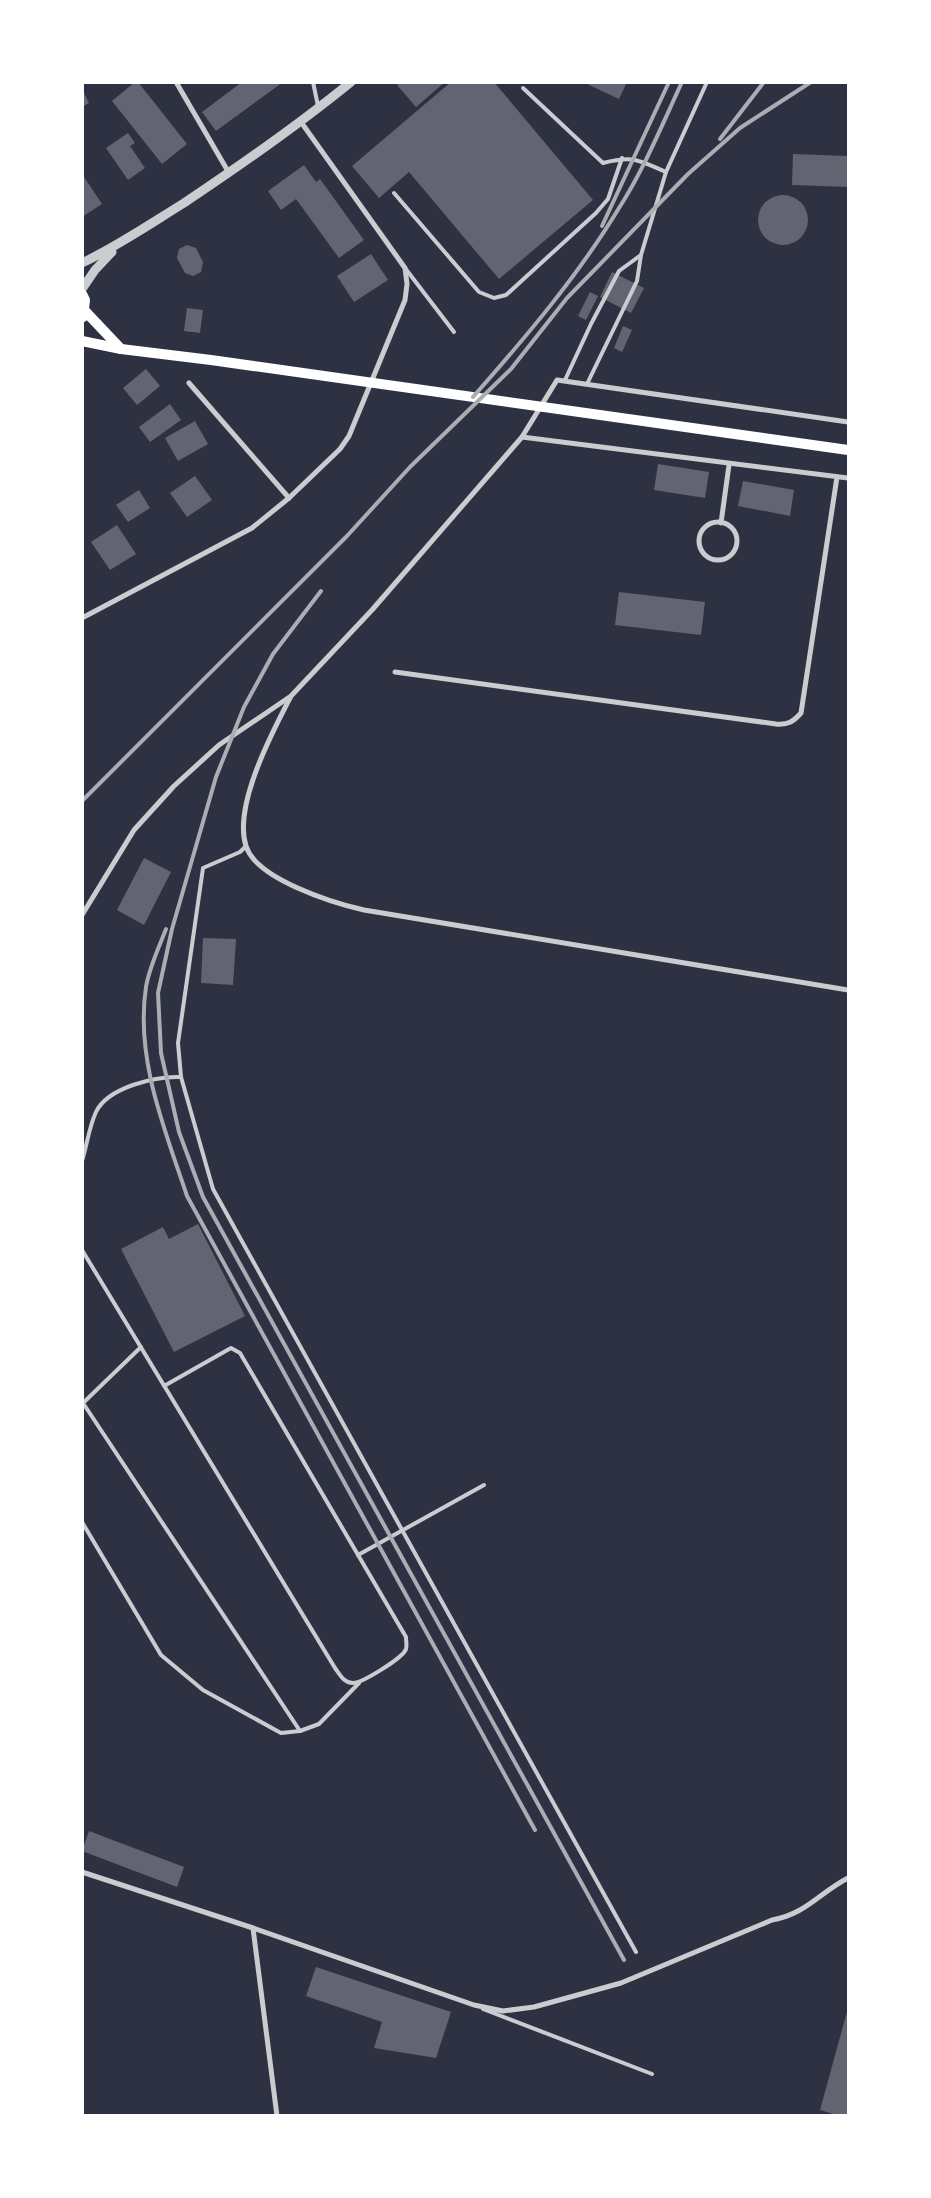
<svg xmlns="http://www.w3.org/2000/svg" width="931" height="2198" font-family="'Roboto Condensed',sans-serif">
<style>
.building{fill:#626471}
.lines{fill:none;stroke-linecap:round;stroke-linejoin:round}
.service{stroke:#caccd0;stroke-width:4}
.minor{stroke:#caccd0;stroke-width:5}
.tertiary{stroke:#caccd0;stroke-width:9}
.secondary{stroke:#fff;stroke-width:10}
.rail{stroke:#abadb3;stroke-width:4}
</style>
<rect width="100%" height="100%" fill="#2d3142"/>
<g class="building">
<polygon points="135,82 138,82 187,144 162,164 112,101"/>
<polygon points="242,82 283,82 216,131 202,112"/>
<polygon points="401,82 445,82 416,107 397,85"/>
<polygon points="451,82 494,82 593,200 499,279 409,172 379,198 352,166"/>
<polygon points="583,82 627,82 619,99"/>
<polygon points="82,89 89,103 82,107"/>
<polygon points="128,133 135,143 130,146 145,168 128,180 106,148"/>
<polygon points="793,154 848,156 848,187 792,185"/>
<polygon points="304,165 316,182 320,179 364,240 339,258 296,199 281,210 268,191"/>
<polygon points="82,174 102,204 82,217"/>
<circle cx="783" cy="220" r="25"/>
<polygon points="187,245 196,248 203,262 201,272 193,276 185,273 177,258 179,249"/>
<polygon points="371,254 388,280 354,302 337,276"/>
<polygon points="612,272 644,288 631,313 600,297"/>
<polygon points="590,292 598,296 586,320 578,316"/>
<polygon points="187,308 203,310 200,333 184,331"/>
<polygon points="623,326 632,330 622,352 614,348"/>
<polygon points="146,369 160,386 137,405 123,388"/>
<polygon points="170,404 181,420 150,442 139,427"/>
<polygon points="195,421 208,444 178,461 165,438"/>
<polygon points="658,464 709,472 705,498 654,490"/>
<polygon points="195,476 212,500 187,517 170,493"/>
<polygon points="743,481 794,490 790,516 738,506"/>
<polygon points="139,490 150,508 128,522 116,505"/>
<polygon points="117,525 136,554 110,570 91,542"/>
<polygon points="619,592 705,602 701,635 615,625"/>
<polygon points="144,858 171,872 144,925 117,910"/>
<polygon points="203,938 236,939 233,985 201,983"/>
<polygon points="198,1224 245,1316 174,1352 121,1249 163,1227 169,1239"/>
<polygon points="89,1831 184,1867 177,1887 82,1851"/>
<polygon points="316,1967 451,2012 436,2058 374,2048 382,2022 306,1996"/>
<polygon points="848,2008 848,2116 840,2116 820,2110"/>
</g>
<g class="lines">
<g class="service">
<polyline points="313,82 318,106"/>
<path d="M 523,88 L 603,163 C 633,155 638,160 666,172"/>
<polyline points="394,193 479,292 494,298 506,295 596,213 608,199 622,158"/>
<polyline points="405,268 454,332"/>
<polyline points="565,380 591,324 619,271 641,255"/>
<polyline points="587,384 637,281 641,255 666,172 707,82"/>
<polyline points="246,846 240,852 203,868 178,1043 181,1077 213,1189 636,1952"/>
<path d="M 82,1161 C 87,1145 89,1127 96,1112 C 108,1087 156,1076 181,1077"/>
<path d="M 82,1250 L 335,1668 C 340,1675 344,1683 353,1683 C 362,1683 403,1658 406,1649 C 407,1646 406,1640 406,1637 L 240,1353 L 231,1348 L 164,1386"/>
<polyline points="83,1403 300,1731"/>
<polyline points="82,1404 141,1347"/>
<polyline points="82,1522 161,1655 203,1690 281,1733 300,1731 319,1724 359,1683"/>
<polyline points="358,1555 484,1485"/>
<polyline points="483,2009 652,2074"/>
</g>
<g class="minor">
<polyline points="176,82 229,173"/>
<polyline points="189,383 289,498"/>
<polyline points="522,437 848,478"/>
<circle cx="718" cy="541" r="19"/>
<polyline points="721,523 729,465"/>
<polyline points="82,618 252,528 289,498 340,449 349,436 405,300 407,284 405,268 301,122"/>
<path d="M 395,672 L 776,724 C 788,725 793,722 801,713 L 837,477"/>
<path d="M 290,698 C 272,733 233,806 246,846 C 256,879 333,903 364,910 L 848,990"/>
<polyline points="82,915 134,830 174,786 219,745 291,696 372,610 522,437 557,380 848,422"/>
<path d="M 82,1872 L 253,1928 L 474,2005 L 503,2011 L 534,2007 L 621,1983 L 772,1920 C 806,1914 819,1893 848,1878"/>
<polyline points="253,1928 277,2116"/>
</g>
<g class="tertiary">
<path d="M 82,263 C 118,246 150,224 184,203 C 241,165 297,126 351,82"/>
<polyline points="82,289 95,270 112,252"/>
</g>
<g class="secondary">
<polyline points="82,294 85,300 83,317"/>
<polyline points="85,311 121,349"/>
<polyline points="82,341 121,349 211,360 848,450"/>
</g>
<g class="rail">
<polyline points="720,139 764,82"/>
<polyline points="602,226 669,82"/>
<path d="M 473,397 C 525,338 578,276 619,208 C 644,169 662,125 682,82"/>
<polyline points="321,591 273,654 244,707 216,777 172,929 158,993 161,1053 179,1132 203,1197 624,1960"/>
<polyline points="82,801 347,536 410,467 511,369 567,298 688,174 740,128 811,82"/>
<path d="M 166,929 C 159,947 149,968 146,987 C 135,1059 165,1130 187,1196 L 535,1830"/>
</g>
</g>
<rect width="931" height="2198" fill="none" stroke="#ffffff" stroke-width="168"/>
</svg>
